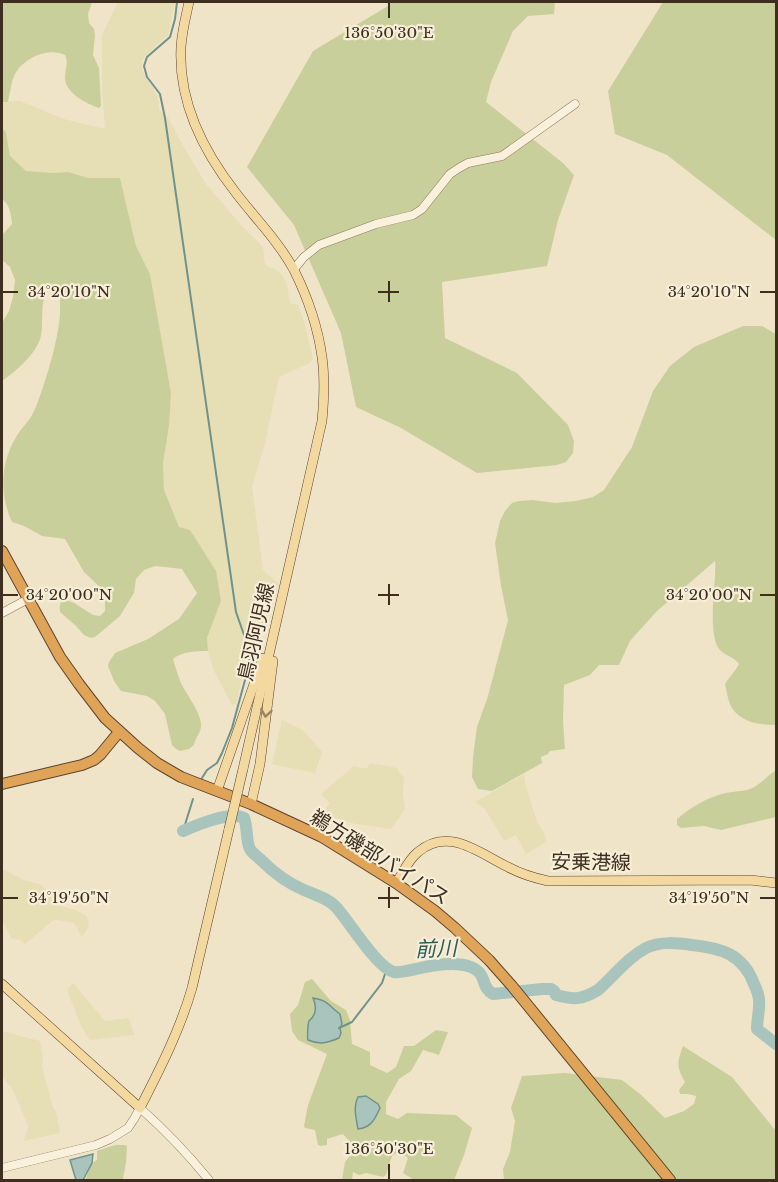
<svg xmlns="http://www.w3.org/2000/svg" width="778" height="1182" font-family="'Libre Baskerville','Noto Sans JP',serif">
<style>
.farmland{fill:#e6deb5}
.green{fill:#c9cf9b}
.water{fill:#a9c4bc;stroke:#6f938a;stroke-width:1.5}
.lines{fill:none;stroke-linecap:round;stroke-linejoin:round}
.stream{stroke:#6f938a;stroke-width:2}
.river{stroke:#a9c4bc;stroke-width:12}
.minor-casing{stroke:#8d765c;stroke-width:9}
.major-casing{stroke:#5b4430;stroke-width:10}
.highway-casing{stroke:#5b4430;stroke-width:12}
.minor{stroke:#faf1dc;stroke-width:8}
.major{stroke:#f3d9a0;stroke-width:9}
.highway{stroke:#e0a458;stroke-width:10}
.major-bridge-casing{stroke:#5b4430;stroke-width:10;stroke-linecap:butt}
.major-bridge{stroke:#f3d9a0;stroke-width:9}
.oneway{stroke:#988460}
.ticks{fill:none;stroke:#3d2e20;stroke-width:2}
.labels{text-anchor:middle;stroke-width:4.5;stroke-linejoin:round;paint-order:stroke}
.street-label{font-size:20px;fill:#3d2e20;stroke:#f7eed8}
.water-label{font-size:21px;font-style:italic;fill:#2f5d5a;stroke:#f7eed8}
.ticks-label{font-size:15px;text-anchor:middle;fill:#3d2e20;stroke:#f7eed8;stroke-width:4.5;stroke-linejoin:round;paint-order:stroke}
</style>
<rect width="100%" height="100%" fill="#f0e4c8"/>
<g class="farmland">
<polygon points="118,2 175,2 168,35 145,56 142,61 142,70 158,97 159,110 169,119 182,144 206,184 241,225 263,247 265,265 278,271 283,276 287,285 290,303 298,305 304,321 313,359 310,363 279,377 264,447 252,487 263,570 279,584 271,602 256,648 245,665 236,704 232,705 213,669 208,651 207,639 221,601 179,527 164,491 163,463 169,426 171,393 150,274 136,246 120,178 88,178 68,172 53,173 26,171 10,156 6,132 2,128 2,102 20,101 64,119 105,129 102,91 102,35"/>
<polygon points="282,720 303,730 322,752 315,773 272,764"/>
<polygon points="370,763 397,768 399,772 404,778 403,793 405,809 391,829 356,824 321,814 330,803 321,794 354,766 361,768 367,768"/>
<polygon points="524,774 526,787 537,822 544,833 546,842 526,854 516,835 504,841 485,809 475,802"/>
<polygon points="2,869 24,880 39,884 46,889 54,904 78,911 87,917 89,926 82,937 74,923 58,920 52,921 25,944 21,940 12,939 2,920"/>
<polygon points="73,983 105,1021 128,1018 135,1035 90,1040 81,1026 67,990"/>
<polygon points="2,1031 40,1041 43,1058 42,1067 53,1108 56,1112 60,1133 24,1141 28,1126 13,1090 2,1076"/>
</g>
<g class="green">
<path d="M 2,2 L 92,2 L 88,14 L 89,23 L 94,29 L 95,36 L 93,55 L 99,68 L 101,106 L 99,108 C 87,104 65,93 65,78 C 65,69 69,63 65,55 C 48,47 24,58 15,74 C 11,82 10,93 8,102 L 2,102 Z"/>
<polygon points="387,2 555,2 554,14 528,16 513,31 491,82 486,102 563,163 574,175 558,220 547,266 442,282 445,338 517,373 568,425 574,441 573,453 566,462 557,465 477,473 401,428 356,407 341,333 294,225 247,167 313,51 388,6"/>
<polygon points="663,2 776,2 776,240 667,155 615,134 608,91"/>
<path d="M 2,128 L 6,132 L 10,156 L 26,171 L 53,173 L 68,172 L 88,178 L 120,178 L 136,246 L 150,274 L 171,393 L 169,426 L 163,463 L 164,490 L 179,527 L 190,530 L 216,571 L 221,601 L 207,638 L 208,651 C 196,651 183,651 173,659 C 175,667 178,675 181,683 C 186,694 203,715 201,727 C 200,734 195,738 194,745 L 189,749 L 180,751 L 176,749 L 172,745 L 165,714 L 155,701 L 147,696 L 121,691 L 114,681 L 108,666 L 109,662 L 115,653 L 148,639 L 179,619 L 197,593 L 182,569 L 155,566 L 144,570 L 136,579 L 134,593 L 120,616 L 95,637 L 91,638 L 84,635 L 76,626 L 60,612 C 57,587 82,609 90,613 C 94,616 95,615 100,616 L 105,611 L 105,603 L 102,589 L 84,572 L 65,539 L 42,536 L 24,526 L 12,522 C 0,497 0,464 15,439 C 19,431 26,424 31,417 C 36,408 40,396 43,387 C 50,366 58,338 60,315 C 60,308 60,300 60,292 L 57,289 L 49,289 C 41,299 43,309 42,320 C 42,326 42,334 40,339 C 35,355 15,372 2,381 L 2,323 L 9,311 L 13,297 L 15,280 L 10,267 L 2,260 L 2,235 L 12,224 C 11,214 10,205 2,199 Z"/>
<path d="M 743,326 L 762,326 L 776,334 L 776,725 C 760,725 742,723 732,708 C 728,702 727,692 725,684 C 729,677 735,672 739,664 C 733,656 725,656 720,650 C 706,634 717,582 715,561 L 657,611 L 630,641 L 619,665 L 599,665 L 590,675 L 564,685 L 563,721 L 565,749 L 550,751 L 548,754 L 541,757 L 542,763 L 492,791 L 478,789 L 472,777 L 473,757 L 477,727 L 488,696 L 508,620 L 501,586 L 495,543 L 500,521 L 505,511 L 512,503 L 519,501 L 533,500 L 555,503 L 576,501 L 593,497 L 604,490 L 632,447 L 653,391 L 670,366 L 694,347 Z"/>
<path d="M 776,770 L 776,817 L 721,830 L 704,826 L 681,828 L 677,825 L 677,819 C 690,808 706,798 722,794 C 731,791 741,792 750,789 C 760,785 767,776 776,770 Z"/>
<polygon points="312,979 331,1001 346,1010 350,1020 352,1044 370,1052 370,1065 387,1073 396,1067 404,1046 414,1046 436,1030 448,1032 439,1055 423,1050 411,1071 399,1079 386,1102 386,1114 398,1119 407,1113 456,1115 472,1128 464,1155 454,1180 412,1180 411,1178 403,1173 408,1158 403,1154 398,1152 392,1156 386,1175 383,1177 366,1173 359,1175 353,1172 352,1180 342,1180 345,1162 349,1157 351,1143 343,1134 327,1139 327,1145 321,1146 318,1145 315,1130 305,1128 304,1126 308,1105 327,1054 298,1040 292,1031 290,1014 298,1005 305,982"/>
<path d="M 683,1046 L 732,1077 L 776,1131 L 776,1176 L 775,1180 L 504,1180 L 503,1169 L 510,1152 L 515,1121 L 511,1108 L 522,1076 L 565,1073 L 622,1080 L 640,1094 L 665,1118 L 684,1111 L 694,1104 L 696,1096 L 688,1094 L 680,1094 L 679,1090 L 685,1082 C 676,1066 677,1063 683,1046 Z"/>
<polygon points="115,1145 125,1145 127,1146 126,1163 123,1179 121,1180 85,1180 92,1163 97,1160 97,1151"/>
</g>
<g class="water">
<path d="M 313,998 C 330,1001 328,1006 340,1014 L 342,1024 L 340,1028 L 341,1033 L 339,1038 C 327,1043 320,1045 308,1040 C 307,1038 308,1023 309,1021 C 316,1015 317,1007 313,998 Z"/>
<path d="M 366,1096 L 378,1104 L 380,1108 C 375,1119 371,1128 358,1129 C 356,1118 353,1107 358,1097 Z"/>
<polygon points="93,1154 92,1163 83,1180 76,1180 70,1160"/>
</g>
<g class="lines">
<g class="stream">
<polyline points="177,2 175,19 170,37 147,57 144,66 147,77 160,94 165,118 236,612 250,652 248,669 232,728 222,753 217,763 207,770 202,778"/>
<polyline points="183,831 193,799"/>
<polyline points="339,1028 352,1022 382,983 387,968"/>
</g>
<path class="river" d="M 183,831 C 197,825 229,811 244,818 C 248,828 246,843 250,849 C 252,853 257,856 260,859 C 273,872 287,883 304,890 C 315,895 328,898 336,907 C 349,921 377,968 394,972 C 401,973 410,970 416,969 C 433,965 455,961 471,967 C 488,974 480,987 493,994 L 542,989 L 551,989 L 554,991 L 556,995 C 574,1000 581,1000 598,990 C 614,976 627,958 646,948 C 660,941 677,943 692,945 C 721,948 743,954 754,984 C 757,990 760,999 759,1006 C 759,1013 757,1021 757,1029 L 776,1044"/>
<defs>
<g id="minor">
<polyline points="294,269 304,257 319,245 376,224 413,215 422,209 450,174 459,168 468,163 502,156 575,104"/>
<polyline points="2,613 28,599"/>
<path d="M 2,1168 L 96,1145 L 110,1139 L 128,1128 L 134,1119 L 140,1108 C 166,1131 187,1153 209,1180"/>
</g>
<g id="major">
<path d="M 189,2 C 186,16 182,31 181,47 C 178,102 203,151 236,193 C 255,218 279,242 294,270 C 307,296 318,328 322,357 C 325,378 324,400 322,421 L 243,769"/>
<polyline points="217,791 263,658"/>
<polyline points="251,804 260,764 273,661"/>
<path d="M 396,883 C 403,873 408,860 418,852 C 448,826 479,853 508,867 C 521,874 534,878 548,881 L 750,880 L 776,883"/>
<path d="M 2,984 L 140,1108 C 160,1069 180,1030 192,988 L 229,829"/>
</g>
<g id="highway">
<polyline points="2,551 60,657 79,684 105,718 138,748 157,763 181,777 251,804 322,837 396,883 435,911 455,928 489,960 512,986 670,1180"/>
<polyline points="2,784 82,765 94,760 100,755 119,732"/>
</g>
</defs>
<use href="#minor" class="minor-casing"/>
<use href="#major" class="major-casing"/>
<use href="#highway" class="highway-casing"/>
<use href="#minor" class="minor"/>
<use href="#major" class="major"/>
<use href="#highway" class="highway"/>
<defs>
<polyline id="major-bridge" points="229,829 243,769"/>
</defs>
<use href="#major-bridge" class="major-bridge-casing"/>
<use href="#major-bridge" class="major-bridge"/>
</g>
<defs><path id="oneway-chevron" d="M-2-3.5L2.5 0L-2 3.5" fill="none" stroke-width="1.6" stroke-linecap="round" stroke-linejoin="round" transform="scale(1.5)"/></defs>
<use class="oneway" href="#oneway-chevron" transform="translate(266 713) rotate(98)"/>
<path class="ticks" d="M 389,3 L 389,18M 389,281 L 389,302M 3,292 L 18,292M 378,292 L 399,292M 760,292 L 775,292M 389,584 L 389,605M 3,595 L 18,595M 378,595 L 399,595M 760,595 L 775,595M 389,887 L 389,908M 3,898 L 18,898M 378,898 L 399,898M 760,898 L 775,898M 389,1164 L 389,1179"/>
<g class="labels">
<g class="street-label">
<text transform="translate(256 632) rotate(-77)" y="7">鳥羽阿児線</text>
<text transform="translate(380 857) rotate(32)" y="7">鵜方磯部バイパス</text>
<text transform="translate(591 862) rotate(1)" y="7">安乗港線</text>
</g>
<g class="water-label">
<text transform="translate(436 949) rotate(-2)" y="7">前川</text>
</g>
</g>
<g class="ticks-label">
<text x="389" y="38">136°50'30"E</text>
<text x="69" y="297">34°20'10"N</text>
<text x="709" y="297">34°20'10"N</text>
<text x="69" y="600">34°20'00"N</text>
<text x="709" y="600">34°20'00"N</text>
<text x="69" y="903">34°19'50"N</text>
<text x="709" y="903">34°19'50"N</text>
<text x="389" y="1154">136°50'30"E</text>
</g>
<rect width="778" height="1182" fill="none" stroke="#3d2e20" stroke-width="6"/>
</svg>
